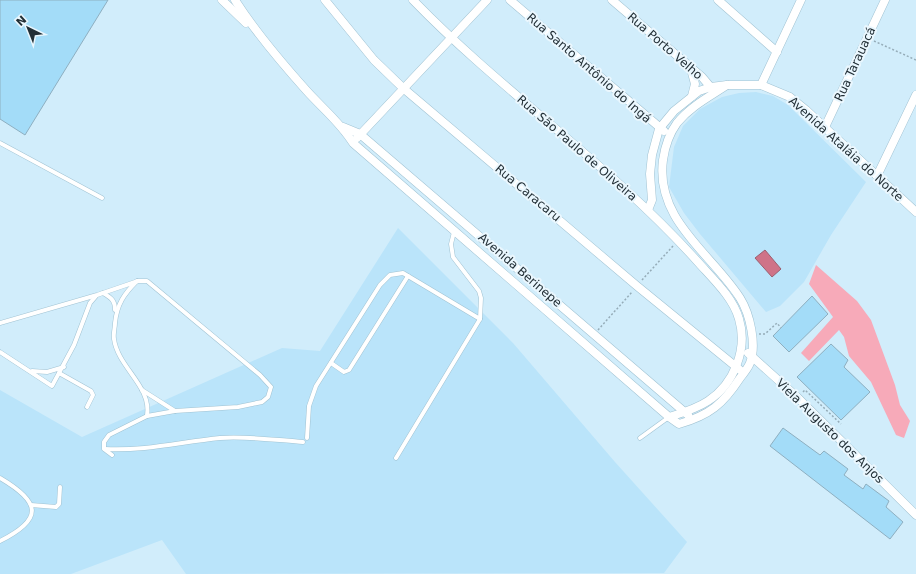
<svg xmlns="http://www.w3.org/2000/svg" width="916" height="574" font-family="'DejaVu Sans',sans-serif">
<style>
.built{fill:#bae4fa}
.green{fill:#f7aab9}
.water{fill:#cf7388;stroke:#9b5f6f}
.building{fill:#a3dcf8;stroke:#8eafc0}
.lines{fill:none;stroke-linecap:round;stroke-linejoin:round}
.service-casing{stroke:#a1c3d3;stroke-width:5}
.minor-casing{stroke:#a1c3d3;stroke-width:9}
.path{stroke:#95acb8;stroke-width:1.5;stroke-dasharray:2 2;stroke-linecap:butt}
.service{stroke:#fff;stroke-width:4}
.minor{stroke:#fff;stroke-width:8}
.labels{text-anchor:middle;stroke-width:4;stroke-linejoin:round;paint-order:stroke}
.street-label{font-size:12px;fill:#222f36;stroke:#eaf7fe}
</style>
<rect width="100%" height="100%" fill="#d1edfb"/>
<g class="built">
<polygon points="756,92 773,96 788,105 866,182 831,235 804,282 780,306 766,312 700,234 684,213 669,187 674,147 683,126 700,109 722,97 739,93"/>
<polygon points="398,228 513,343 615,462 687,542 664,573 186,574 162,540 71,574 0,574 0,390 82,437 282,348 320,351"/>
</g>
<polygon class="green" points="816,265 857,301 871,320 895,385 900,405 910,421 904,438 896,435 871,382 849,356 844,337 839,330 809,361 801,353 833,317 809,284"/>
<polygon class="water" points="765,250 781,269 772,277 755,258"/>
<g class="building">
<polygon points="0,0 108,0 25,135 0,119"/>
<polygon points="812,296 828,314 789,352 773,336"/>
<polygon points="831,344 848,360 844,367 870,392 841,420 797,377"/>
<polygon points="783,428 820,455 824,451 848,469 844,475 863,489 866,484 889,501 886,507 903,522 890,539 770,446"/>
</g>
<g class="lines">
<defs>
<g id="service">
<polyline points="0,143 102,198"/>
<path d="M 137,281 C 124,294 117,304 115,323 C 115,328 113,334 114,339 C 118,368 152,386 147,416"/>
<path d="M 103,293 C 112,298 115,301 115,310"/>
<polyline points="0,323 97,295 138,281 147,281 260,375 271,387 268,397 262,402 238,407 175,411 147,416 109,435 104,442 104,449 112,455"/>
<polyline points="0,352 52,386 74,345 90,303 96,296"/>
<polyline points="331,363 344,372 349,370 408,276"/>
<polyline points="32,371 47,372 64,367"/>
<polyline points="59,373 91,391 93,395 87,407"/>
<polyline points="142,390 175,411"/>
<polyline points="307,438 309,406 316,386 380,285 390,275 403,273 480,319"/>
<polyline points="640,438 669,417"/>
<path d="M 105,449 C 146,451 180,442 220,438 C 247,436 276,440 303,442"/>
<polyline points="396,458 480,319 481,298 479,291 453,257 451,244 454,232"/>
<path d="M 0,478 C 41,502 44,519 0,541"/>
<polyline points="31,505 56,507 59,504 60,487"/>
</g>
<g id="minor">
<polyline points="222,0 246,23"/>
<path d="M 235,0 C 256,33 280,61 306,90 C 322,108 340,122 353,143 L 669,417 L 679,424 C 710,415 723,404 740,378 C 744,373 748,368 750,363 C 757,345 750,314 740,298 C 712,254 655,220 663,160 C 665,146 669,134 677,123 C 691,106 709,97 727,85"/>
<polyline points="325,0 374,60 403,88 637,286 740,370"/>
<path d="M 413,0 C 502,92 611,165 697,261 C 712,278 733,297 739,319 C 748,349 734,384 708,401 C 696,409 682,413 669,417"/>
<polyline points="510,0 664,131"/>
<polyline points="612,0 702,77 713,90"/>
<polyline points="718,0 777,52"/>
<polyline points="691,69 695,84 692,96"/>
<polyline points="761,85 801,0"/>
<polyline points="343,127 360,134 688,415"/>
<polyline points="825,127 885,0"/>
<polyline points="357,138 487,0"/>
<polyline points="877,176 916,95"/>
<polyline points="648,210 652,200 650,174 652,155 659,129 674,111 699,91 711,87 727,85 761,85 790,97 806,110 916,212"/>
<polyline points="748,353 797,397 916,515"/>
</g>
</defs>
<use href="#service" class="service-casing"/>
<use href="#minor" class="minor-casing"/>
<g class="path">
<polyline points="874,41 916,60"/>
<polyline points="642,280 673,246"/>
<polyline points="598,330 632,292"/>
<polyline points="759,334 765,334 777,323 781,328"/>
<polyline points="803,392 805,390 841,424"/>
</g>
<use href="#service" class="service"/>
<use href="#minor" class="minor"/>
</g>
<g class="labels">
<g class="street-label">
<text transform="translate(665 46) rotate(41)" y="4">Rua Porto Velho</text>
<text transform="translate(855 64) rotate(-65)" y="4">Rua Tarauacá</text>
<text transform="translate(589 68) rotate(41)" y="4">Rua Santo Antônio do Ingá</text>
<text transform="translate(577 148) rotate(41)" y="4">Rua São Paulo de Oliveira</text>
<text transform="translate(846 149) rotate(42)" y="4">Avenida Ataláia do Norte</text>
<text transform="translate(528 193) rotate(40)" y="4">Rua Caracaru</text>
<text transform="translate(520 270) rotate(41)" y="4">Avenida Berinepe</text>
<text transform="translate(830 431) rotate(44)" y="4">Viela Augusto dos Anjos</text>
</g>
</g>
<g transform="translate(28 28) rotate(317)" stroke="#eaf7fe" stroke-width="3" paint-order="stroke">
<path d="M0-3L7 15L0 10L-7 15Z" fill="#222f36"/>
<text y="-6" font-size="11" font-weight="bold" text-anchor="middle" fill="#222f36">N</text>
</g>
</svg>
